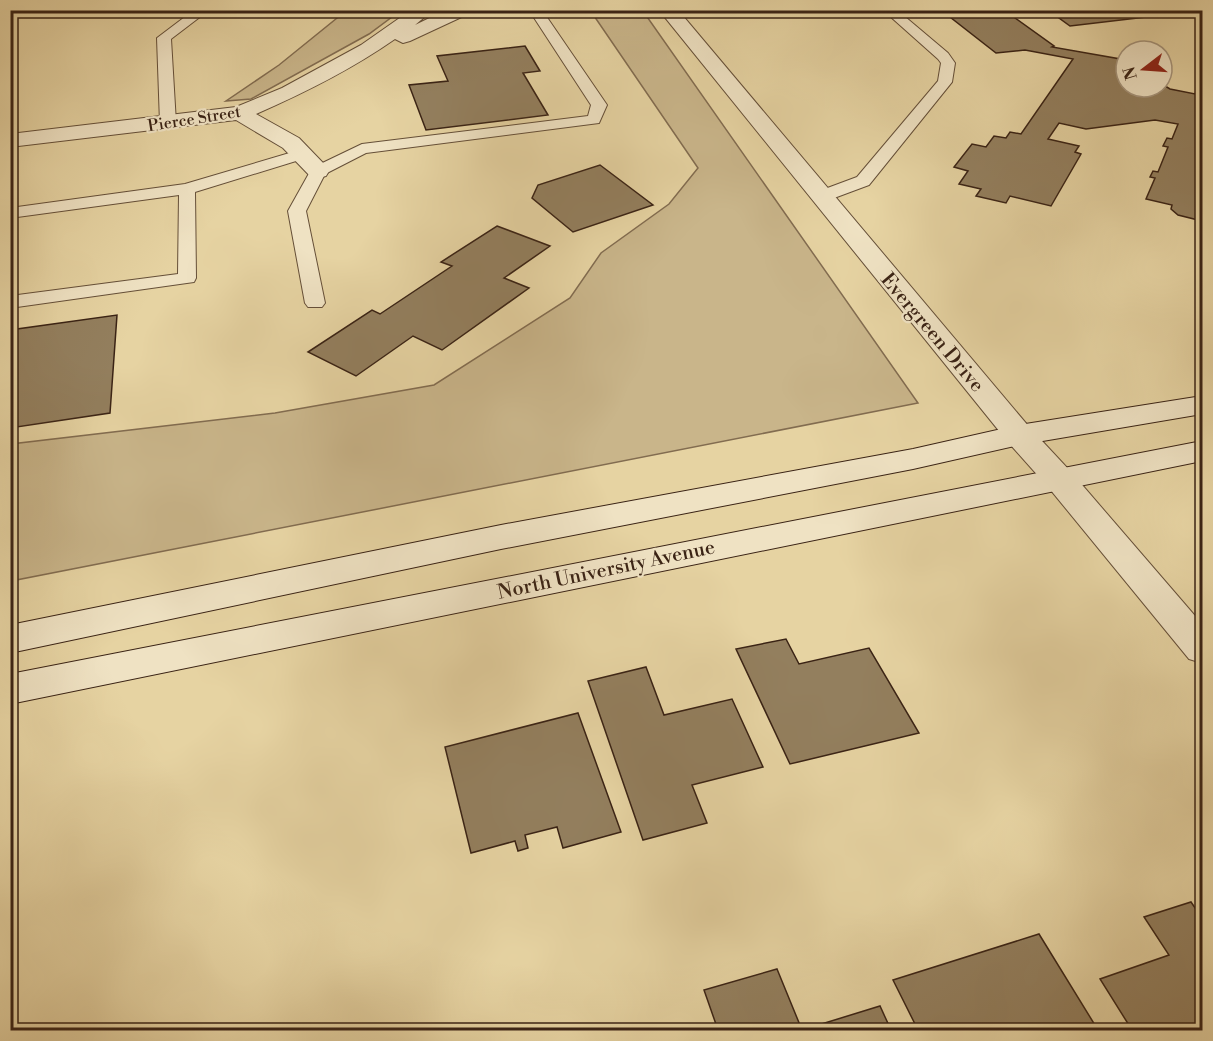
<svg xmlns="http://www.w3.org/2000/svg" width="1213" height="1041" font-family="'Libre Bodoni',serif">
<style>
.green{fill:#c9b58a;stroke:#826c50;stroke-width:1.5}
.building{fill:#937f5e;stroke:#3a2315;stroke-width:1.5}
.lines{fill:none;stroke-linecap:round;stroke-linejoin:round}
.service-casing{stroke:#654f38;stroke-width:2}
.minor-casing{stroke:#654f38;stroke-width:2}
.tertiary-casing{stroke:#654f38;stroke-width:2}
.secondary-casing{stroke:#3a2315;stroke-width:2}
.service{fill:#efe2c3;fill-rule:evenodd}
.minor{fill:#efe2c3;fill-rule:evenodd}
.tertiary{fill:#efe2c3;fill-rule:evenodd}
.secondary{fill:#efe2c3;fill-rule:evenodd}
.labels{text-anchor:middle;stroke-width:4.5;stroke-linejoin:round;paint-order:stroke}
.far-street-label{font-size:16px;fill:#3a2315;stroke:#efe2c3}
.street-label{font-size:20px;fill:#3a2315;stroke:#efe2c3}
</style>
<rect width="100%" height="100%" fill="#e6d3a2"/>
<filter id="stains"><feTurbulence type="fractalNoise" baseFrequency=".00333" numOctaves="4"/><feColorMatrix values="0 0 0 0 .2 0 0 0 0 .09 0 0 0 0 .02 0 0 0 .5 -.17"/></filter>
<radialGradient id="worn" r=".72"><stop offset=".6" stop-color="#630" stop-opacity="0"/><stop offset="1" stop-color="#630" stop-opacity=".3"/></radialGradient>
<g class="green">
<polygon points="347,10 400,11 369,34 251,99 226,101 279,65"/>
<polygon points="590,10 643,11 918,403 11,581 11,444 275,413 434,385 570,298 601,253 669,204 698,168"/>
</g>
<g class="building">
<polygon points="941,10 1004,10 1054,46 1052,47 1126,60 1126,87 1162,87 1162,84 1170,89 1195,94 1201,80 1198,79 1202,75 1202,221 1178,215 1171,209 1172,205 1146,199 1155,178 1150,177 1153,171 1158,172 1168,147 1163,146 1167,138 1172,139 1178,124 1155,120 1086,129 1059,123 1048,139 1079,146 1075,152 1081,154 1051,206 1010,196 1006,203 976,196 981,189 959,184 968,171 954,167 972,144 986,147 994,136 1006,138 1010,132 1021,134 1073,59 1025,50 996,53"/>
<polygon points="1048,10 1166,10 1172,14 1070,26"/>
<polygon points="525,46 540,71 523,73 548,115 426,130 409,85 448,81 437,56"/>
<polygon points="600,165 653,205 573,232 532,198 538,185"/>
<polygon points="497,226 550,246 504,278 529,288 442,350 413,336 356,376 308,352 372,310 380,314 452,266 441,262"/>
<polygon points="117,315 110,413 10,428 10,330"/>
<polygon points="786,639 799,664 869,648 919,733 790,764 736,649"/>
<polygon points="646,667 664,715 732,699 763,767 692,785 707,823 643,840 588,681"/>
<polygon points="578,713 621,832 563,848 557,827 525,835 528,848 518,851 515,841 471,853 445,747"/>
<polygon points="1191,902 1202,918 1202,1030 1132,1030 1100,979 1169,955 1144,917"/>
<polygon points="1039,934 1098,1030 918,1030 893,980"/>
<polygon points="777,969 802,1030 880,1006 891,1030 718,1030 704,990"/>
</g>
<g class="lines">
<defs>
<g id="service">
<polygon points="194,10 209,10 171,39 176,123 168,128 160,123 157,38"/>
<polygon points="529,10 542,10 607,105 599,123 366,153 325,174 306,211 325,303 322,307 308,307 305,303 288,211 312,168 362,144 588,116 591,105"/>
<polygon points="883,10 897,10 948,53 955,63 952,82 869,185 826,201 814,201 812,197 814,193 857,177 938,81 941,63 938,59"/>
<polygon points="303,149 311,154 309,157 195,192 196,278 194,282 10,308 10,296 178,274 179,195 10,218 10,208 185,184"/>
</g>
<path id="minor" d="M 411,10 L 433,10 L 415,25 L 446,10 L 471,10 L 468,14 L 410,41 L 403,43 L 395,39 C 352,69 304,93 256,114 L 299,138 L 326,166 L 329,171 L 326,176 L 318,178 L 310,176 L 283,148 L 236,120 L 10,147 L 10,134 L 236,107 L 282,88 L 361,45 Z"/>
<polygon id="tertiary" points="659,10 678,10 1030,428 1071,472 1202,624 1202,663 1189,659 1049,488 1008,442"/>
<g id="secondary">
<polygon points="1202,396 1202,414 1019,445 913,469 501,549 10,653 10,625 501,525 913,449 1019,425"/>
<polygon points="1202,441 1202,461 10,704 10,674"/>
</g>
</defs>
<use href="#service" class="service-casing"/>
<use href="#minor" class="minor-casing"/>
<use href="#tertiary" class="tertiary-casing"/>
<use href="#secondary" class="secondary-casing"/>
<use href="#service" class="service"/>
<use href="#minor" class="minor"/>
<use href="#tertiary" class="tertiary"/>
<use href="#secondary" class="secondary"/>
</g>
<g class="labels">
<g class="far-street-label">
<text transform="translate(194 118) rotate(-9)" y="6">Pierce Street</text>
</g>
<g class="street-label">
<text transform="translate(933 332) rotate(50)" y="7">Evergreen Drive</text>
<text transform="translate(606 569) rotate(-12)" y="7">North University Avenue</text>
</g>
</g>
<rect width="1213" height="1041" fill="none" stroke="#e6d3a2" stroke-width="36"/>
<rect x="12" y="12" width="1189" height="1017" fill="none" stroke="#3a2315" stroke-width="3"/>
<rect x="18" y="18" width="1177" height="1005" fill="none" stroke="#3a2315" stroke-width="1.5"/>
<g transform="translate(1144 69) rotate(253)"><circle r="28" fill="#efe2c3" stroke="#a7967d" stroke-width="1.5"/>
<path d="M0-4.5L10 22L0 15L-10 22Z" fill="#8f2418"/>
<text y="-9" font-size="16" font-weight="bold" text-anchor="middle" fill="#3a2315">N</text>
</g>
<rect width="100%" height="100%" filter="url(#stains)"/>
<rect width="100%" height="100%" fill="url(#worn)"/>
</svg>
